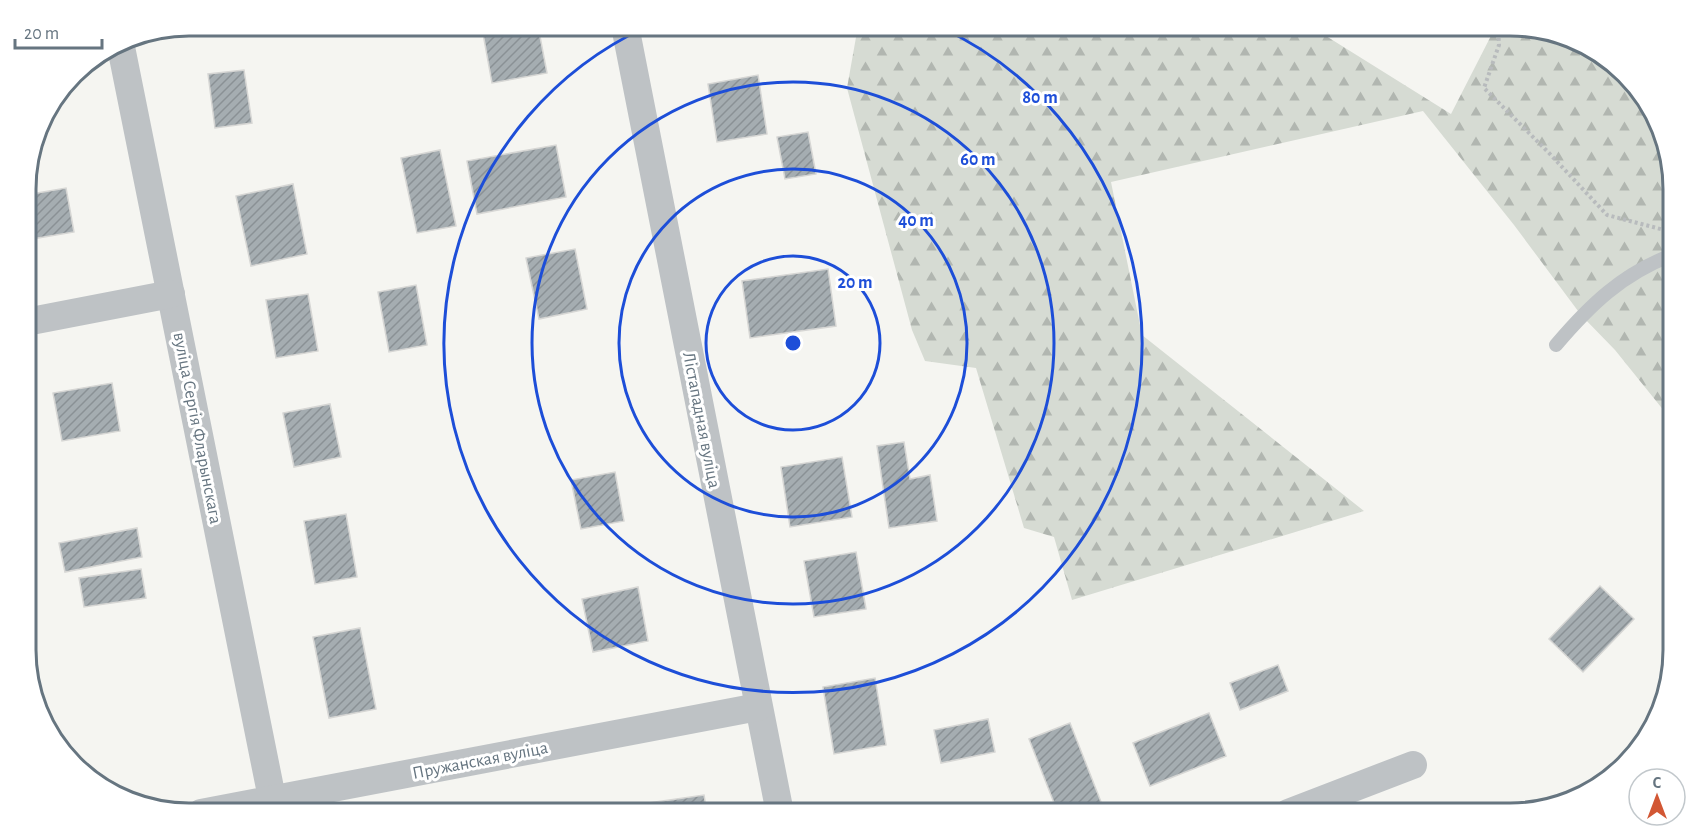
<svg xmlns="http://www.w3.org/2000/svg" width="1699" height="839" font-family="'Alegreya Sans',sans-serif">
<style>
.forest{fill:url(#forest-firs)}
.building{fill:url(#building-hatch);stroke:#d6d6d4;stroke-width:1.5}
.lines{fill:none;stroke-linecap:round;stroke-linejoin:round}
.path{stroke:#b8bbbd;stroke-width:4;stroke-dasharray:3 3;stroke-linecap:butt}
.service{stroke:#bec2c5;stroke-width:14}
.minor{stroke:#bec2c5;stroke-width:28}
.ring{fill:none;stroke:#1d4ed8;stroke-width:3}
.labels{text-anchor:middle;stroke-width:6;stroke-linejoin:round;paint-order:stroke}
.street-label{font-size:18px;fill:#667580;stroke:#fff}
.rim{fill:none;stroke:#667580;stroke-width:3}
.centre{fill:#1d4ed8;stroke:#fff;stroke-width:3}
.ring-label{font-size:18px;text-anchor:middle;font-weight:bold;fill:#1d4ed8;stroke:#fff;stroke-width:6;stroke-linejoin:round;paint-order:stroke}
</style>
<defs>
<pattern id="forest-firs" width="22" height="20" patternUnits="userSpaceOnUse" patternTransform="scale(1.5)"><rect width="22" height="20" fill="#d6dbd3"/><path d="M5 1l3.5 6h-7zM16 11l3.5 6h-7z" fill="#b1b6b0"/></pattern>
<pattern id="building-hatch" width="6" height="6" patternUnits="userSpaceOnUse" patternTransform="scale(1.5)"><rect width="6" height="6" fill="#a5adb1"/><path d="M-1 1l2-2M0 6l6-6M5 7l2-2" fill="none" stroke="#8a9195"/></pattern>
</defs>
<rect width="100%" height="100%" fill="#f5f5f1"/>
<polygon class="forest" points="858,26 1310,26 1451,114 1496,26 1510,26 1582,42 1646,98 1672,168 1673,422 1615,350 1581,315 1514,225 1423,111 1111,182 1142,335 1364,511 1072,600 1054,537 1024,528 976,368 925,361 912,330 847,88"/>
<g class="building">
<polygon points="495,26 538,26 547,73 492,83 482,28"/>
<polygon points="244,70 252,123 215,128 208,74"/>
<polygon points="758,75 767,134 717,142 708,84"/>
<polygon points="808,132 816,174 785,179 777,137"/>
<polygon points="556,145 566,197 477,214 467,161"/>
<polygon points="440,150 456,226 417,233 401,158"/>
<polygon points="293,184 307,254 251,266 236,196"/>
<polygon points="66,188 74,232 26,240 26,195"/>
<polygon points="575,249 587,309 539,319 526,258"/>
<polygon points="828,269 836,326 750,338 742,281"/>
<polygon points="416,285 427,345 389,352 378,292"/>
<polygon points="308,294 318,351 276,358 266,300"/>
<polygon points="112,383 120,431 62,441 53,393"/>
<polygon points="330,404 341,457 294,467 283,413"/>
<polygon points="904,442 910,479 930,475 937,521 889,528 877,446"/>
<polygon points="842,457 852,517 790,527 781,467"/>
<polygon points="615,472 624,521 581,529 571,480"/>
<polygon points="346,514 357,577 315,584 304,521"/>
<polygon points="137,528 142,557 65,572 59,543"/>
<polygon points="856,552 866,609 814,617 804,561"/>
<polygon points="141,569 146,598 84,607 79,578"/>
<polygon points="1600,586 1634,619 1583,672 1549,639"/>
<polygon points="638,587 648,641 593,652 582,599"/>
<polygon points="360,628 376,709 329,718 313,637"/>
<polygon points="1278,665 1288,691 1240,710 1230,683"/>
<polygon points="875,678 886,745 834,754 823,687"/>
<polygon points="1209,713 1226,756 1150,786 1133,743"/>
<polygon points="988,719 995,752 941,763 934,730"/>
<polygon points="1070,723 1103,807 1086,813 1058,813 1029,739"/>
<polygon points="704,795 707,813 651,813 649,803"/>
</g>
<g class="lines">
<polyline class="path" points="1498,26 1499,45 1484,88 1549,153 1607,215 1672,232"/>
<path class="service" d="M 1556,345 C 1590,305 1622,274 1672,255"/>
<g class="minor">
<polyline points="625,26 780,813"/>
<polyline points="120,42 275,813"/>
<polyline points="26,322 171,294"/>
<polyline points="201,813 758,707"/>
<polyline points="1288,813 1413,765"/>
</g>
</g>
<g class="ring">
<circle cx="793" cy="343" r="87"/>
<circle cx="793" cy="343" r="174"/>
<circle cx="793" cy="343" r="261"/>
<path d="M940 27A349 349 0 1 1 646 27"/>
</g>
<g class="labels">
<g class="street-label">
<text transform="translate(702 420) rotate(79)" y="6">Лістападная вуліца</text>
<text transform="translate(198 428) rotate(79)" y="6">вуліца Сергія Фларынскага</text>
<text transform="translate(480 760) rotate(-11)" y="6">Пружанская вуліца</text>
</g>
</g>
<path d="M0 0H1699V839H0ZM189 36H1510A153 153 0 0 1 1663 189V650A153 153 0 0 1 1510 803H189A153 153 0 0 1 36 650V189A153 153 0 0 1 189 36Z" fill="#fff" fill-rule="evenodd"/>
<path class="rim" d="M189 36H1510A153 153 0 0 1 1663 189V650A153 153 0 0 1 1510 803H189A153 153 0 0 1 36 650V189A153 153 0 0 1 189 36Z"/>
<circle cx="793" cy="343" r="9" class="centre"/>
<g class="ring-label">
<text x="1040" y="103">80 m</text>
<text x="978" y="165">60 m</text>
<text x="916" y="226">40 m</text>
<text x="855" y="288">20 m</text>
</g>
<g transform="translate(1657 797)"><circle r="28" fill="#ffffff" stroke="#c2c8cc" stroke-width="1.5"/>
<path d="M0-4.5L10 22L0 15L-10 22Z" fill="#d25734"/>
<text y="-9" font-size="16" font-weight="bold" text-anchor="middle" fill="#667580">С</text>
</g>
<path d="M15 39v9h87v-9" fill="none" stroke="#667580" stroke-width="3"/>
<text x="24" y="39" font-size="18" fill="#667580" stroke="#ffffff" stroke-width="4.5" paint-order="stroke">20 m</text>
</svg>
